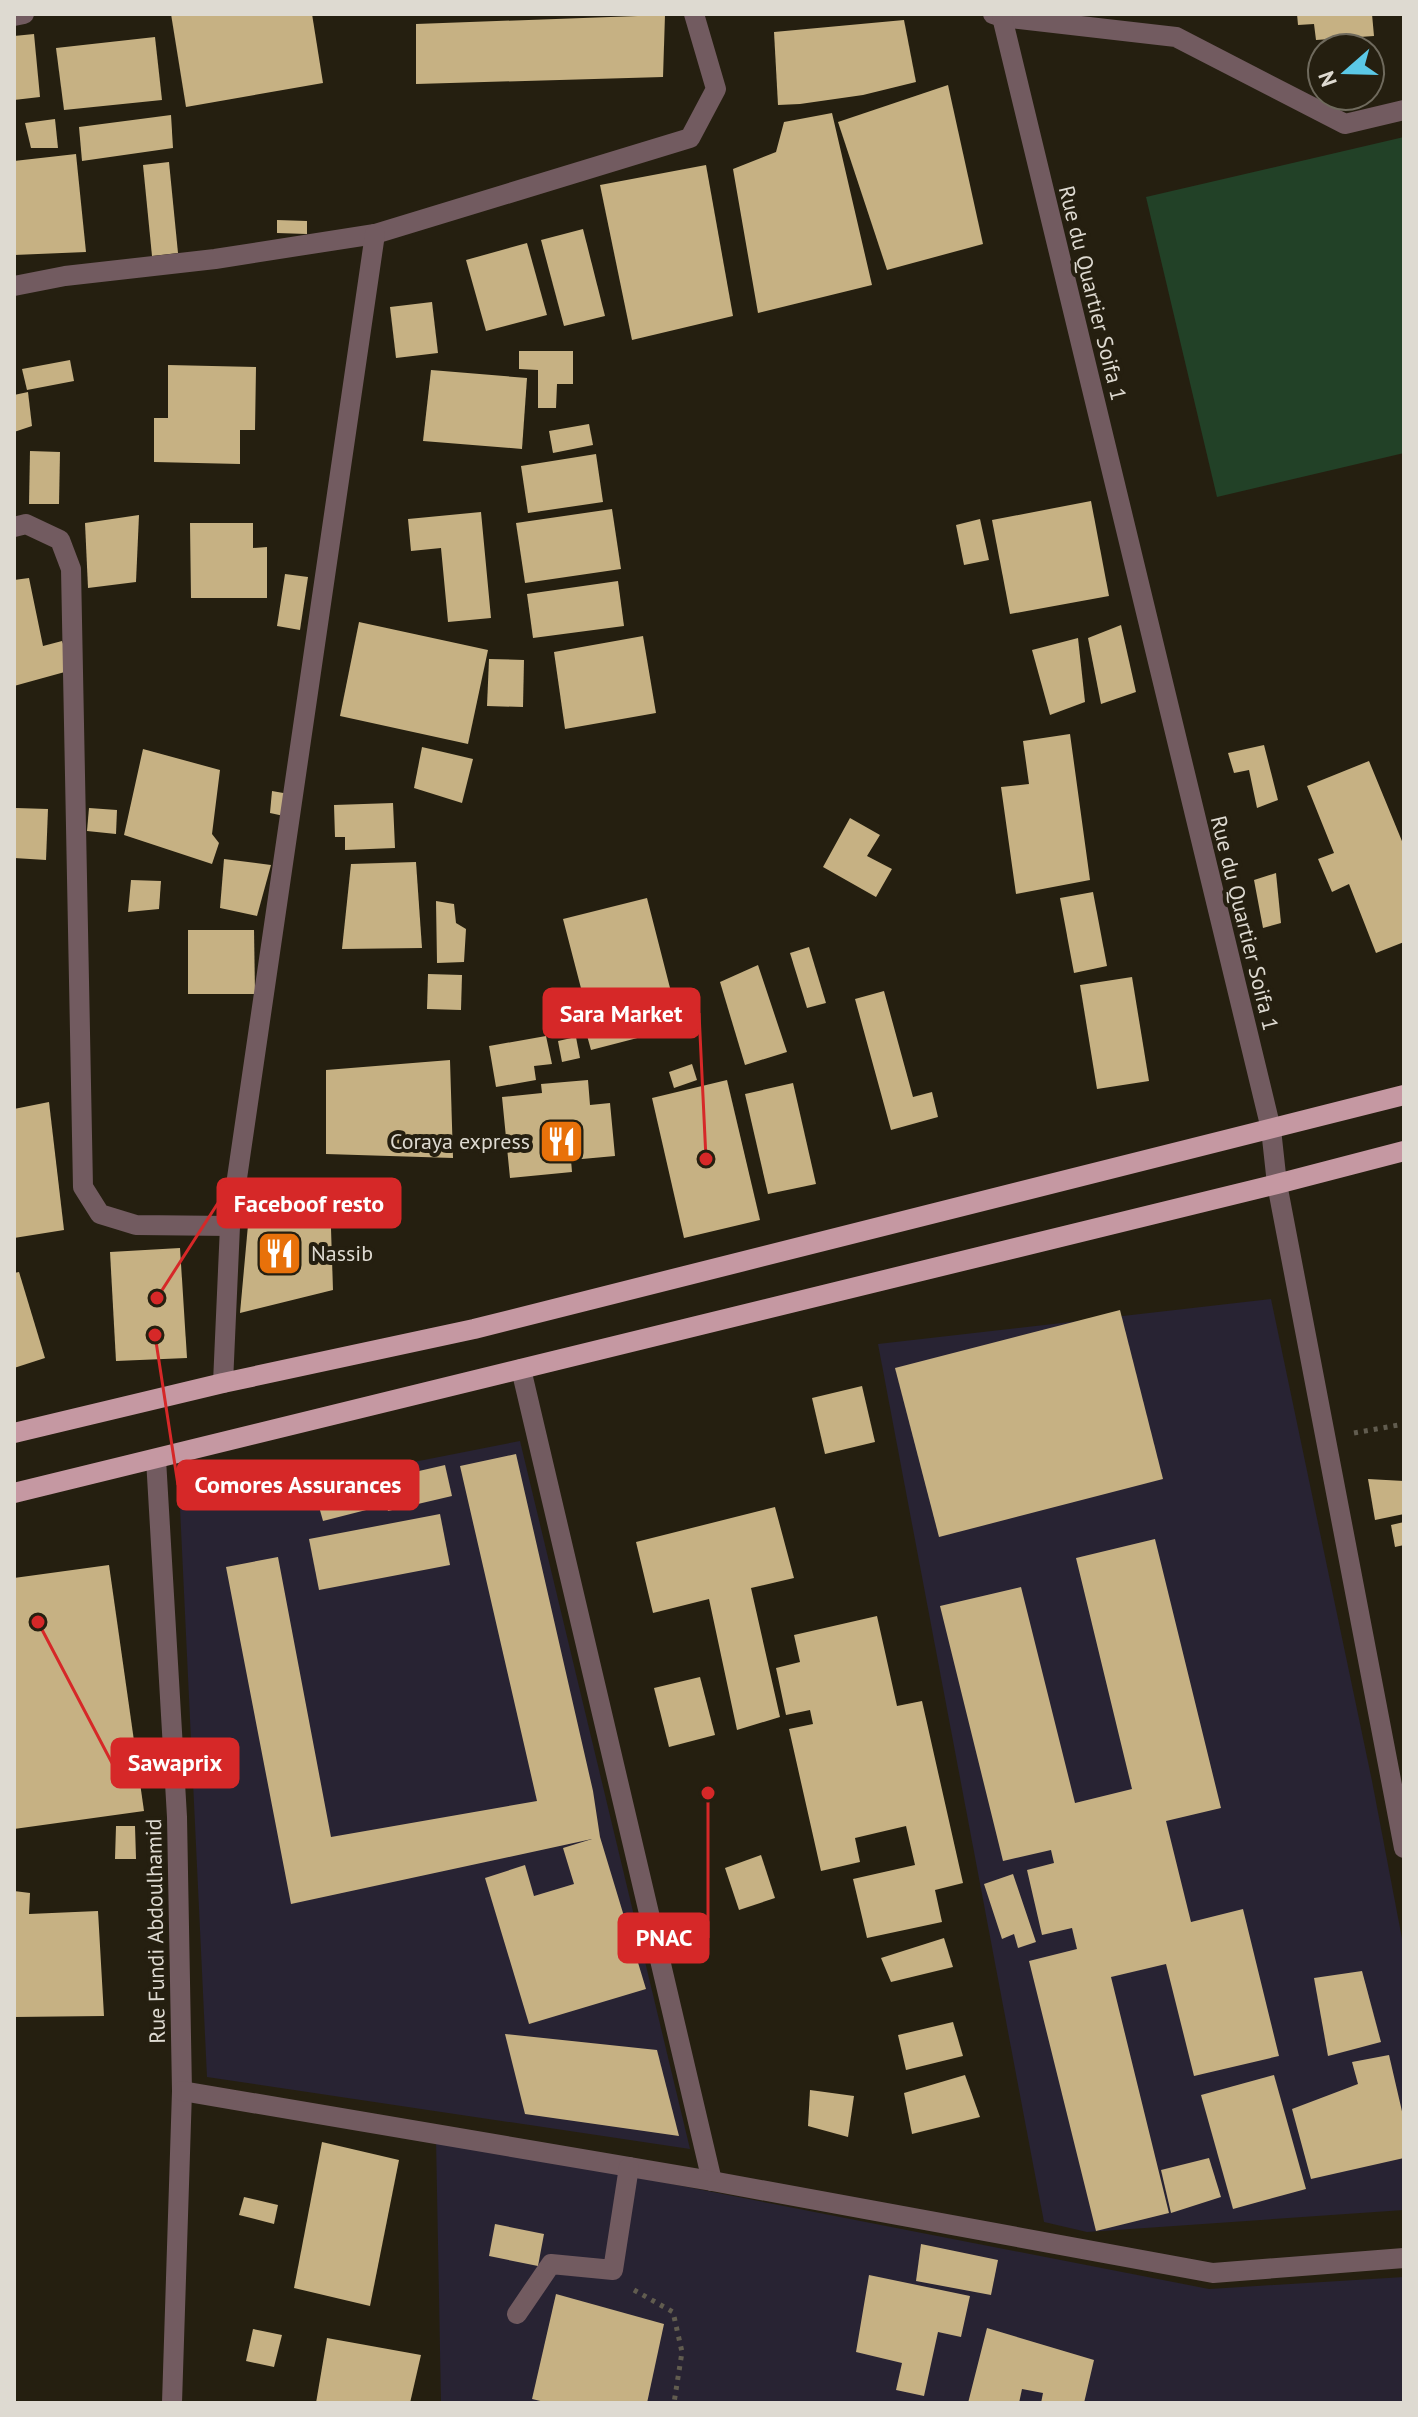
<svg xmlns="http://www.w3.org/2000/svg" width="1418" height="2417" font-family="'PT Sans',sans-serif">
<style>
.education{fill:#282333}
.green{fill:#224127}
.building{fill:#c6b183}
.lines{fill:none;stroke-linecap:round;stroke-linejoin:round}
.path{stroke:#615c4f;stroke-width:5;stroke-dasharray:4 6;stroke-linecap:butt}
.minor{stroke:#725b60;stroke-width:20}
.major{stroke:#c598a2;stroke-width:20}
.labels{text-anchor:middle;stroke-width:8;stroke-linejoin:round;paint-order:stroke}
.street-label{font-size:22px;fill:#dedad1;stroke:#251f10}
.poi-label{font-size:22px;fill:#dedad1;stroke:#251f10;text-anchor:end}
.leader{fill:none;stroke:#d62828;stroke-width:3}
.callout-dot{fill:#d62828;stroke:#251f10;stroke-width:3}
.callout{fill:#d62828;stroke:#d62828;stroke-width:3}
.callout-label{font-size:24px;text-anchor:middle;font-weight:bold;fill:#fff}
</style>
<rect width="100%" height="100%" fill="#251f10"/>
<g class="education">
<polygon points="1271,1299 1372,1781 1404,1949 1404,2210 1087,2232 1044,2222 878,1344"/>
<polygon points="520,1441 690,2149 207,2077 180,1508"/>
<polygon points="436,2138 1209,2289 1404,2277 1404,2403 441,2403"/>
</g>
<polygon class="green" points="1404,137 1404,453 1217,497 1146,197"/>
<g class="building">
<polygon points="171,14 312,14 323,83 186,107"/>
<polygon points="1297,14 1372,14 1374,36 1316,40 1314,24 1298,25"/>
<polygon points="665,15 663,77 416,84 416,24"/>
<polygon points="904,20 916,82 863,95 800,104 778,105 774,32"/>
<polygon points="34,34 40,97 14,100 14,36"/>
<polygon points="155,37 162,100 64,110 56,48"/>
<polygon points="948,85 983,244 887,270 838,122"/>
<polygon points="832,113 872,285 758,313 733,169 776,152 784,122"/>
<polygon points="171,115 173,148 82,161 79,127"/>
<polygon points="55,119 58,148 31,148 25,123"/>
<polygon points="76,154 86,252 14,255 14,161"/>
<polygon points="169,162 178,253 152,256 143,165"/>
<polygon points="706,165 733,316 632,340 600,185"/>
<polygon points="277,220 307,221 307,234 277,233"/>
<polygon points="583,229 605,316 564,326 541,240"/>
<polygon points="527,243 547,315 486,331 466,260"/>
<polygon points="432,302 438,353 396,358 390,307"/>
<polygon points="519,351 573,351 573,384 557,384 556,408 538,408 538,370 519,369"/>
<polygon points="70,360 74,381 27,390 22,369"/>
<polygon points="168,365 256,367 255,430 240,430 240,464 154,462 154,418 168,418"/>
<polygon points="431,370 527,378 522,449 423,441"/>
<polygon points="28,392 32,426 14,432 14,395"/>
<polygon points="589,424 593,445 553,453 549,431"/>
<polygon points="30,451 60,452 59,504 29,504"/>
<polygon points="596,454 603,502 528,513 521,466"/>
<polygon points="1091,501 1109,596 1010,614 992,520"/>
<polygon points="612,509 621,569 525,583 516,523"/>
<polygon points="481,512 491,618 448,622 441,548 411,551 408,519"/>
<polygon points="139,515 136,582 88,588 85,523"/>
<polygon points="980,519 989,560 964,565 956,525"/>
<polygon points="190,523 253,523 253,548 267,547 267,598 191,598"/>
<polygon points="285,574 308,577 300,630 277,626"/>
<polygon points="29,578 43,646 62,641 72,670 14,686 14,580"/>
<polygon points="618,581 624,626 533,638 527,594"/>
<polygon points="359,622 488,650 468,744 340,716"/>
<polygon points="1121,625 1136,692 1101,704 1088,638"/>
<polygon points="643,636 656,713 565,729 554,652"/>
<polygon points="1078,638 1085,702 1050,715 1032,650"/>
<polygon points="489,659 524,660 523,707 487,706"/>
<polygon points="1070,734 1090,880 1016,894 1001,787 1029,784 1023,741"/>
<polygon points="1264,745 1278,800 1257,808 1249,770 1234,773 1228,753"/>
<polygon points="422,747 473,759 462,803 414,788"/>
<polygon points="143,749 220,770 212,834 219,843 212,864 124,835"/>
<polygon points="1369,761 1404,846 1404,942 1376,953 1349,884 1332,892 1318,859 1334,853 1307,786"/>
<polygon points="272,791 289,794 284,816 270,813"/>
<polygon points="393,803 395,848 345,850 345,837 335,837 334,805"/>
<polygon points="16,808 48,809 46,860 14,858"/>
<polygon points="89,808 117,810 116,834 87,831"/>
<polygon points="850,818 880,835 867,856 892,869 876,897 823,867"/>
<polygon points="224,859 271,865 257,916 220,908"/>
<polygon points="416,862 422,948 342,949 351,864"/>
<polygon points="1276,873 1281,923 1263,928 1254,880"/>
<polygon points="131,880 161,881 159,909 128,912"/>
<polygon points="1093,892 1107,966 1074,973 1060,898"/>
<polygon points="647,898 680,1027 591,1050 583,1021 589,1019 563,919"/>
<polygon points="436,901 454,904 456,923 466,929 464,962 437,963"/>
<polygon points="188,930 254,930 255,994 188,994"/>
<polygon points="809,947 826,1003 807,1008 790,953"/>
<polygon points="758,965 787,1052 745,1065 720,982"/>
<polygon points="428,974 462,975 461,1010 427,1009"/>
<polygon points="1132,977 1149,1081 1097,1089 1080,985"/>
<polygon points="884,991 913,1097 932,1092 938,1117 891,1130 855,999"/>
<polygon points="546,1036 552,1064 534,1066 536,1080 496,1087 489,1046"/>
<polygon points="576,1037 580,1058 562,1062 558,1041"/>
<polygon points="450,1060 453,1158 326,1154 326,1070"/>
<polygon points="692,1064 697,1080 674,1088 669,1072"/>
<polygon points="588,1080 590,1105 610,1103 615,1156 571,1160 572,1172 510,1178 502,1097 542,1093 541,1084"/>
<polygon points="727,1080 760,1220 684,1238 652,1098"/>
<polygon points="793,1083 816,1184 768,1194 745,1094"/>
<polygon points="49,1102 64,1230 14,1238 14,1109"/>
<polygon points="330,1198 333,1290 240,1313 250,1203"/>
<polygon points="180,1248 187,1358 116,1361 110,1252"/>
<polygon points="19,1272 45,1358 14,1368 14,1273"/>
<polygon points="1120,1310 1163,1479 939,1537 895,1368"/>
<polygon points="862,1386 875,1442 825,1454 812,1398"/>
<polygon points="516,1454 593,1791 600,1837 646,1989 529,2024 485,1878 525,1865 534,1896 574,1884 563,1848 592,1839 291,1904 226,1567 278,1557 331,1837 537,1801 460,1466"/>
<polygon points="445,1465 452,1496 388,1511 380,1480"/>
<polygon points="1368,1479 1404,1481 1404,1514 1375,1520"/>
<polygon points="368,1483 374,1508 323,1521 316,1496"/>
<polygon points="775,1507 794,1578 751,1588 780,1717 737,1730 709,1599 653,1613 636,1542"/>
<polygon points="440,1514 450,1565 319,1590 309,1539"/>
<polygon points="1404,1522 1404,1545 1395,1547 1391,1525"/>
<polygon points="1155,1539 1221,1808 1166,1821 1191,1922 1243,1909 1279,2056 1194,2076 1166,1964 1111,1977 1169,2213 1096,2231 1029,1961 1077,1949 1072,1928 1042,1935 1027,1870 1054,1863 1051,1850 1003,1861 940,1606 1021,1587 1075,1803 1132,1789 1076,1558"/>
<polygon points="109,1565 144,1811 14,1829 14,1578"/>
<polygon points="877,1616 897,1706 922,1701 963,1883 935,1890 942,1922 867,1938 853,1879 915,1865 906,1826 855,1838 860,1862 821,1871 789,1729 813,1724 810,1710 786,1715 776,1668 800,1662 794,1635"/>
<polygon points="700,1677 715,1735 669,1747 654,1688"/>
<polygon points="116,1826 135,1826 136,1859 115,1859"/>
<polygon points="761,1855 775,1898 739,1910 725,1868"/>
<polygon points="1013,1874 1036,1942 1018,1948 1014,1934 1002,1939 984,1884"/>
<polygon points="14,1891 30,1893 29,1914 98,1911 104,2016 14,2017"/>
<polygon points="944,1938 953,1967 891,1982 881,1958"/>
<polygon points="1362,1971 1381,2042 1328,2056 1314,1978"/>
<polygon points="953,2022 963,2056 906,2070 898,2035"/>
<polygon points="505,2034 657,2050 679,2136 525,2114"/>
<polygon points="1389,2055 1404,2120 1404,2158 1311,2179 1292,2109 1358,2084 1352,2062"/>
<polygon points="965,2075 980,2117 912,2134 904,2093"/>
<polygon points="1274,2075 1306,2189 1233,2209 1201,2095"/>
<polygon points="810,2090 854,2096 848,2137 808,2126"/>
<polygon points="322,2142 399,2160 370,2306 294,2288"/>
<polygon points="1209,2158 1221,2197 1171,2213 1161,2170"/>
<polygon points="244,2197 278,2205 274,2224 239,2215"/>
<polygon points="495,2224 544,2234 538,2266 489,2256"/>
<polygon points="921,2244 998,2260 991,2295 916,2281"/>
<polygon points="869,2275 970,2296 961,2337 938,2332 924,2396 896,2390 902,2363 856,2352"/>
<polygon points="556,2294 664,2324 647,2403 549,2403 532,2399"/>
<polygon points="987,2328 1094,2360 1084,2403 1041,2403 1043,2393 1022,2389 1019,2403 968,2403"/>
<polygon points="253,2329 282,2335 274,2367 246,2361"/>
<polygon points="327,2338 421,2355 410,2403 316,2403"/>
</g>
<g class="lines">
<g class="path">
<polyline points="1354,1433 1404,1424"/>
<polyline points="634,2290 673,2312 682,2352 674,2403"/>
</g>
<g class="minor">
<polyline points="993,14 1002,17 1176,37 1345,124 1404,110"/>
<polyline points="14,16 24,14"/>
<polyline points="1002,17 1271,1129 1277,1184 1404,1848"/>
<polyline points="14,286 65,276 215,259 375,234 690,138 716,89 694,14"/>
<polyline points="14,527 26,524 60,540 71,569 83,1187 100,1214 136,1225 230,1226"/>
<polyline points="521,1369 712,2181"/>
<polyline points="223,1383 230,1226 375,234"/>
<polyline points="156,1459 177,1817 182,2091 172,2403"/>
<polyline points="182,2091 712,2181 1213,2273 1404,2258"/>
<polyline points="517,2314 551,2264 613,2270 629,2167"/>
</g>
<g class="major">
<polyline points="14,1433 223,1383 474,1329 1404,1095"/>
<polyline points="14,1493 1277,1184 1404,1151"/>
</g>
</g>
<defs>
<symbol id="restaurant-square" viewBox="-11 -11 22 22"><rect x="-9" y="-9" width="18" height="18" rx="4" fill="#e8710a" stroke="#251f10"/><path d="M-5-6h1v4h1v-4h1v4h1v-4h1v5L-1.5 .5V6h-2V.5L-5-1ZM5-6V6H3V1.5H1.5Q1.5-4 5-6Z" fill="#fff"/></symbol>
</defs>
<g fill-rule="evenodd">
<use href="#restaurant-square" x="536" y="1116" width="51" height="51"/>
<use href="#restaurant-square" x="254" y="1228" width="51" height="51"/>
</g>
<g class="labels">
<g class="street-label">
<text transform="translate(1093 293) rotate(76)" y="8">Rue du Quartier Soifa 1</text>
<text transform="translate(1245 923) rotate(76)" y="8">Rue du Quartier Soifa 1</text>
<text transform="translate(155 1931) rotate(-91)" y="8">Rue Fundi Abdoulhamid</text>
</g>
<g class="poi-label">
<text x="530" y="1149">Coraya express</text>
<text x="311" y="1261" text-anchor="start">Nassib</text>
</g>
</g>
<path class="leader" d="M706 1159L699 1013M157 1298L218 1203M155 1335L178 1485M38 1622L112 1763M708 1793L708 1938"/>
<g class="callout-dot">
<circle cx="706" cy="1159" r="8"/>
<circle cx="157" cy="1298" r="8"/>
<circle cx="155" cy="1335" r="8"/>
<circle cx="38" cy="1622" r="8"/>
<circle cx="708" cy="1793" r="8"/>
</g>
<g class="callout">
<rect x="544" y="989" width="155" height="48" rx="8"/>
<rect x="218" y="1179" width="182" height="48" rx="8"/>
<rect x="178" y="1461" width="240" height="48" rx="8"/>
<rect x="112" y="1739" width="126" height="48" rx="8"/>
<rect x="619" y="1914" width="89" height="48" rx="8"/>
</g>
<g class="callout-label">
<text x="621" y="1022">Sara Market</text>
<text x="309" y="1212">Faceboof resto</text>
<text x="298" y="1493">Comores Assurances</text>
<text x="175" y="1771">Sawaprix</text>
<text x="664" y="1946">PNAC</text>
</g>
<rect width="1418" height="2417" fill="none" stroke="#dedad1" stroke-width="32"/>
<g transform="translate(1346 72) rotate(250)"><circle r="38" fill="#251f10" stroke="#6f6a5d" stroke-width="2"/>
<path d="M0-6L14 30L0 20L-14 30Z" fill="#5bc8e6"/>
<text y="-12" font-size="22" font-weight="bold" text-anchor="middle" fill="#dedad1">N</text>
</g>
</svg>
